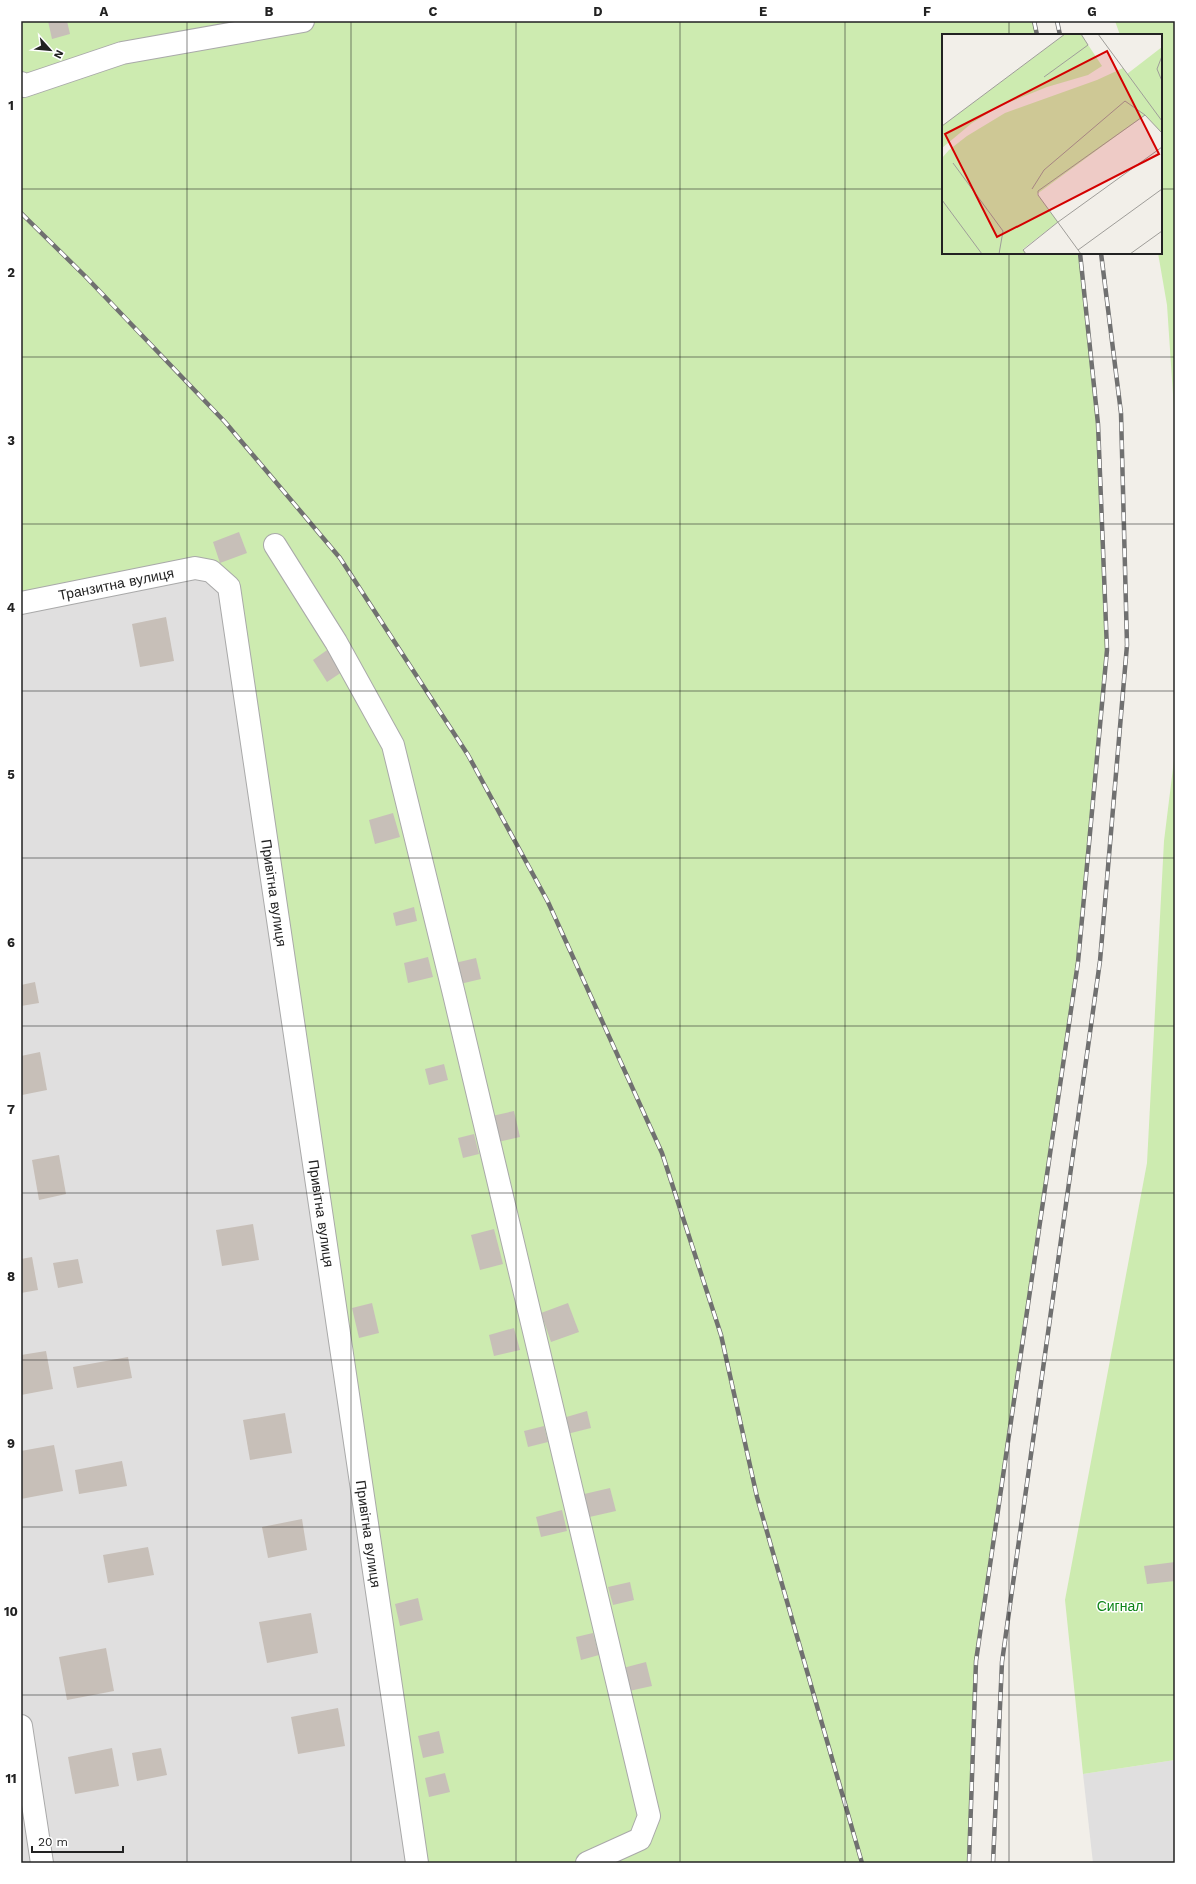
<svg xmlns="http://www.w3.org/2000/svg" width="1196" height="1884" font-family="'Work Sans',sans-serif">
<style>
.residential{fill:#e0dfdf}
.grass{fill:#cdebb0}
.building{fill:#c7bfb8}
.lines{fill:none;stroke-linecap:round;stroke-linejoin:round}
.minor-casing{stroke:#a9a9a9;stroke-width:24}
.minor{stroke:#fff;stroke-width:22}
.rail-casing{stroke:#707070;stroke-width:4.5}
.rail{stroke:#fff;stroke-width:3;stroke-dasharray:9;stroke-linecap:butt}
.grid{fill:none;stroke:#222;stroke-width:1;stroke-opacity:0.55}
.labels{text-anchor:middle;stroke-width:3;stroke-linejoin:round;paint-order:stroke}
.street-label{font-size:14px;fill:#222;stroke:#fff}
.park-label{font-size:14px;fill:#0c8416;stroke:#fff}
.inset-road{fill:none;stroke:#9f9d99;stroke-width:1}
.view{fill:#d40000;fill-opacity:0.15;stroke:#d40000;stroke-width:2}
.inset-edge{fill:none;stroke:#222;stroke-width:2}
.neatline{fill:none;stroke:#222;stroke-width:1.5}
.grid-label{font-size:13px;text-anchor:middle;font-weight:bold;fill:#222}
</style>
<rect width="100%" height="100%" fill="#f2efe9"/>
<g class="residential">
<polygon points="195,568 229,587 417,1863 21,1863 21,603"/>
<polygon points="1175,1760 1175,1863 1093,1863 1083,1774"/>
</g>
<g class="grass">
<polygon points="21,21 1034,21 1037,35 943,35 943,253 1080,253 1098,424 1107,650 1078,962 976,1661 969,1863 417,1863 229,587 211,571 21,603"/>
<polygon points="1115,21 1175,21 1175,424 1167,305 1158,253 1161,253 1161,35 1120,35"/>
<polygon points="1175,752 1175,1760 1083,1774 1065,1600 1147,1163 1164,841"/>
</g>
<g class="building">
<polygon points="48,21 67,21 70,34 52,39"/>
<polygon points="239,532 247,553 220,563 213,542"/>
<polygon points="166,617 174,661 140,667 132,624"/>
<polygon points="330,648 345,670 327,682 313,660"/>
<polygon points="393,813 400,837 375,844 369,820"/>
<polygon points="414,907 417,921 396,926 393,913"/>
<polygon points="428,957 433,977 408,983 404,963"/>
<polygon points="476,958 481,979 460,984 455,963"/>
<polygon points="35,982 39,1003 21,1006 21,985"/>
<polygon points="40,1052 47,1090 22,1095 21,1056"/>
<polygon points="444,1064 448,1080 429,1085 425,1069"/>
<polygon points="514,1111 520,1137 498,1142 492,1116"/>
<polygon points="474,1134 479,1154 463,1158 458,1138"/>
<polygon points="59,1155 66,1194 39,1200 32,1160"/>
<polygon points="253,1224 259,1260 222,1266 216,1230"/>
<polygon points="494,1229 503,1264 480,1270 471,1235"/>
<polygon points="32,1257 38,1290 21,1293 21,1259"/>
<polygon points="78,1259 83,1283 58,1288 53,1263"/>
<polygon points="372,1303 379,1333 359,1338 352,1308"/>
<polygon points="568,1303 579,1332 551,1342 541,1313"/>
<polygon points="514,1328 520,1350 494,1356 489,1335"/>
<polygon points="46,1351 53,1389 21,1395 21,1355"/>
<polygon points="128,1357 132,1378 77,1388 73,1367"/>
<polygon points="587,1411 591,1428 567,1434 563,1418"/>
<polygon points="285,1413 292,1453 250,1460 243,1420"/>
<polygon points="544,1426 548,1442 528,1447 524,1431"/>
<polygon points="54,1445 63,1491 21,1499 21,1451"/>
<polygon points="122,1461 127,1486 79,1494 75,1470"/>
<polygon points="610,1488 616,1511 585,1518 580,1495"/>
<polygon points="562,1510 567,1531 541,1537 536,1517"/>
<polygon points="302,1519 307,1550 268,1558 262,1527"/>
<polygon points="148,1547 154,1575 108,1583 103,1555"/>
<polygon points="1175,1562 1175,1581 1147,1584 1144,1566"/>
<polygon points="630,1582 634,1600 613,1605 608,1587"/>
<polygon points="418,1598 423,1620 400,1626 395,1604"/>
<polygon points="311,1613 318,1653 267,1663 259,1622"/>
<polygon points="593,1633 599,1655 581,1660 576,1637"/>
<polygon points="106,1648 114,1691 67,1700 59,1657"/>
<polygon points="646,1662 652,1686 629,1691 623,1668"/>
<polygon points="338,1708 345,1746 298,1754 291,1717"/>
<polygon points="439,1731 444,1753 423,1758 418,1736"/>
<polygon points="112,1748 119,1786 75,1794 68,1757"/>
<polygon points="161,1748 167,1775 137,1781 132,1753"/>
<polygon points="445,1773 450,1792 429,1797 425,1778"/>
</g>
<g class="lines">
<defs>
<g id="minor">
<polyline points="21,83 24,86 122,53 303,21"/>
<polyline points="275,545 336,642 393,745 454,994 649,1816 640,1839 587,1863"/>
<path id="s1" d="M 21,603 L 195,568 L 211,571 L 229,587 L 417,1863"/>
<polyline points="21,1726 42,1863"/>
</g>
</defs>
<use href="#minor" class="minor-casing"/>
<use href="#minor" class="minor"/>
<defs>
<g id="rail">
<polyline points="1034,21 1037,35"/>
<polyline points="1057,21 1060,35"/>
<polyline points="21,213 86,277 225,422 340,558 468,755 548,902 662,1153 721,1335 757,1497 862,1863"/>
<polyline points="969,1863 976,1661 1078,962 1107,650 1098,424 1080,253"/>
<polyline points="993,1863 1002,1662 1100,961 1127,645 1121,413 1101,253"/>
</g>
</defs>
<use href="#rail" class="rail-casing"/>
<use href="#rail" class="rail"/>
</g>
<path class="grid" d="M 187,21 L 187,1863M 351,21 L 351,1863M 516,21 L 516,1863M 680,21 L 680,1863M 845,21 L 845,1863M 1009,21 L 1009,35M 21,189 L 943,189M 1161,189 L 1175,189M 1009,253 L 1009,1863M 21,357 L 1175,357M 21,524 L 1175,524M 21,691 L 1175,691M 21,858 L 1175,858M 21,1026 L 1175,1026M 21,1193 L 1175,1193M 21,1360 L 1175,1360M 21,1527 L 1175,1527M 21,1695 L 1175,1695"/>
<g class="labels">
<g class="street-label">
<text dy="5" stroke="none"><textPath href="#s1" startOffset="97">Транзитна вулиця</textPath></text>
<text dy="5" stroke="none"><textPath href="#s1" startOffset="527">Привітна вулиця</textPath></text>
<text dy="5" stroke="none"><textPath href="#s1" startOffset="851">Привітна вулиця</textPath></text>
<text dy="5" stroke="none"><textPath href="#s1" startOffset="1175">Привітна вулиця</textPath></text>
</g>
<g class="park-label">
<text x="1120" y="1611">Сигнал</text>
</g>
</g>
<g transform="translate(942 34)">
<rect width="220" height="220" fill="#f2efe9"/>
<path d="M 123,0 L 139,0 L 160,32 L 146,41 L 105,53 L 58,72 L 30,89 L 0,114 L 0,92 ZM 220,13 L 220,99 L 203,81 L 95,160 L 116,188 L 81,215 L 84,220 L 0,220 L 0,124 L 7,116 L 25,102 L 63,79 L 155,46 L 181,34 L 185,40 Z" fill="#cdebb0"/>
<path class="inset-road" d="M 156,0 L 220,87M 220,22 L 215,35 L 220,47M 102,43 L 146,11 L 139,0M 0,92 L 123,0M 11,129 L 61,197 L 57,220M 90,155 L 102,136 L 183,67 L 203,81 L 220,99M 0,166 L 40,220M 136,216 L 220,155M 84,220 L 81,216 L 116,188 L 220,113M 139,220 L 96,161 L 96,157 L 203,81M 188,220 L 220,197"/>
<path class="view" d="M 165,17 L 217,120 L 55,203 L 3,100 Z"/>
<rect width="220" height="220" class="inset-edge"/>
</g>
<rect width="1196" height="1884" fill="none" stroke="#ffffff" stroke-width="44"/>
<g transform="translate(50 50) rotate(117)" stroke="#ffffff" stroke-width="3" paint-order="stroke">
<path d="M0-3L7 15L0 10L-7 15Z" fill="#222222"/>
<text y="-6" font-size="11" font-weight="bold" text-anchor="middle" fill="#222222">N</text>
</g>
<path d="M32 1846v6h91v-6" fill="none" stroke="#222222" stroke-width="2"/>
<text x="38" y="1846" font-size="12" fill="#222222" stroke="#ffffff" stroke-width="3" paint-order="stroke">20 m</text>
<rect x="22" y="22" width="1152" height="1840" class="neatline"/>
<g class="grid-label">
<text x="104" y="16">A</text>
<text x="269" y="16">B</text>
<text x="433" y="16">C</text>
<text x="598" y="16">D</text>
<text x="763" y="16">E</text>
<text x="927" y="16">F</text>
<text x="1092" y="16">G</text>
<text x="11" y="110">1</text>
<text x="11" y="277">2</text>
<text x="11" y="445">3</text>
<text x="11" y="612">4</text>
<text x="11" y="779">5</text>
<text x="11" y="947">6</text>
<text x="11" y="1114">7</text>
<text x="11" y="1281">8</text>
<text x="11" y="1448">9</text>
<text x="11" y="1616">10</text>
<text x="11" y="1783">11</text>
</g>
</svg>
